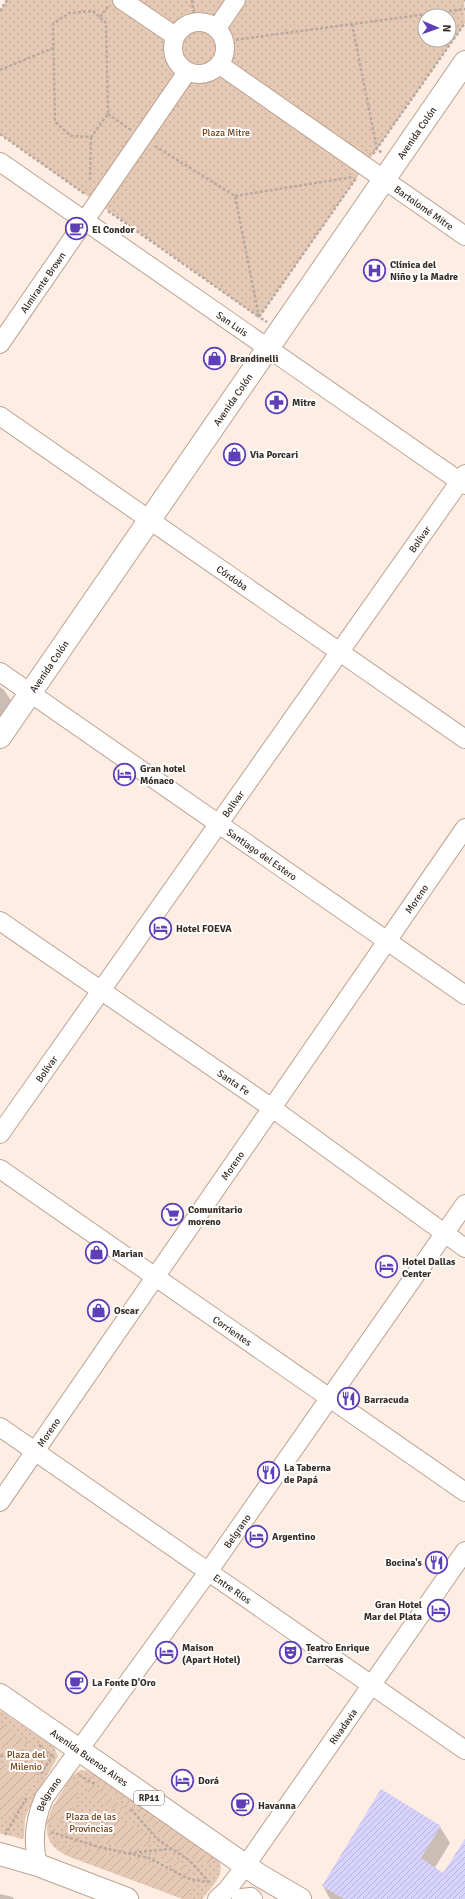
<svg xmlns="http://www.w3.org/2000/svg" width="465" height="1899" font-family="Signika,sans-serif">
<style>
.park{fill:url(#park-dots);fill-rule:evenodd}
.garden{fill:url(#garden-furrows);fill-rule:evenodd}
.shadow{fill:#0003}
.building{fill:url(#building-hatch)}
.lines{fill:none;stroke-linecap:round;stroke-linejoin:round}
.minor-casing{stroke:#bca392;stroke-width:20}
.major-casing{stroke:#bca392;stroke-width:24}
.path{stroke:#b8aaa0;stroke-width:2.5;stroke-dasharray:3 2;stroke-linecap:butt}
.minor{stroke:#fff;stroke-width:18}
.major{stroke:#fff;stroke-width:22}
.labels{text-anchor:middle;stroke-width:4;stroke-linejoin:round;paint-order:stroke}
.shield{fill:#fefefe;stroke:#736c67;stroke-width:1}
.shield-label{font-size:9px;font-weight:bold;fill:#372d26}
.park-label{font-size:10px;fill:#724119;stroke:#fefefe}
.street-label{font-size:10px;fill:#372d26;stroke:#fefefe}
.poi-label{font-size:10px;font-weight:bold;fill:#372d26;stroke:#fefefe;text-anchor:start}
</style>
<defs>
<pattern id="park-dots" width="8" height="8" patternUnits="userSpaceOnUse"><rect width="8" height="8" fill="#e6c9b4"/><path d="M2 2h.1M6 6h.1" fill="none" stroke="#c6ad9b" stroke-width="1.8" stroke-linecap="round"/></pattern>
<pattern id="garden-furrows" width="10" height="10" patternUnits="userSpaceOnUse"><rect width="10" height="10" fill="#e6c9b4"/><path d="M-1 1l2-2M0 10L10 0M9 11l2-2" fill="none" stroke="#c6ad9b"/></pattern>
<pattern id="building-hatch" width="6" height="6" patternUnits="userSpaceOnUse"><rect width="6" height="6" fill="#d7d3fc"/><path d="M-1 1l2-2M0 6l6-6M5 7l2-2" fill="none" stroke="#b9b5d8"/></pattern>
</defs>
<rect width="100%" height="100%" fill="#fdede2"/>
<g class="park">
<path d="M 7,0 L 464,0 L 465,23 L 259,317 L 0,134 L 0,11 ZM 425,16 L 449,16 L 449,40 L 425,40 Z"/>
<polygon points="0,1710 54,1747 58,1756 29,1808 25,1819 24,1837 22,1839 0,1833"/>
<path d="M 82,1770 L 89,1771 L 219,1861 C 226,1875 210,1888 202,1899 L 183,1899 L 70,1857 C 34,1842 47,1815 63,1790 C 68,1782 73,1772 82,1770 Z"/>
</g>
<g class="garden">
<polygon points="0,1722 34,1745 0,1749"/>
<path d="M 0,1764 L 42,1766 L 11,1817 C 6,1819 2,1817 0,1812 Z"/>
<polygon points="92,1773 216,1858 211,1865 196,1860 161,1837 136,1810 92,1780"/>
<path d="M 72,1778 L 78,1784 C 79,1805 67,1822 46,1825 L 52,1808 Z"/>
<polygon points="88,1782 128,1809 132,1815 95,1801 88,1794"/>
<path d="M 115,1819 C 130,1822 146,1829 152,1845 L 129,1849 L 106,1844 L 100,1836 L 101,1826 L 107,1821 ZM 108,1825 L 112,1825 L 117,1829 L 117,1833 L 112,1837 L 106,1836 L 104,1832 Z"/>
<path d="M 50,1842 L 146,1862 L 156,1865 L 189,1883 C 193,1889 190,1893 188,1899 L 183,1899 L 64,1854 Z"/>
<path d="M 151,1853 C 171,1852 181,1859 194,1875 L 183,1872 Z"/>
</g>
<g class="shadow">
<polygon points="0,687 4,690 12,702 0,719"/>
<polygon points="440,1827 450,1843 434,1869 443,1874 465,1844 465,1899 330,1899 323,1886"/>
<polygon points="0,1894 13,1897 14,1899 0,1899"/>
</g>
<polygon class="building" points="381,1789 441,1826 421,1858 443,1873 465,1839 465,1899 344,1899 322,1886"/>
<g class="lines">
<defs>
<g id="minor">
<polyline points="122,0 175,36"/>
<circle cx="199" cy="48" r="26"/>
<polyline points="217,28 236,0"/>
<path id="s1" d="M 220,65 L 465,236"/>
<path id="s2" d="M 0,162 L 465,485"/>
<path id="s3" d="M 0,344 L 187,72"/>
<path id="s4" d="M 0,416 L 465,739"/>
<path id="s5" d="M 0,672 L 465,995"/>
<path id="s6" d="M 0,921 L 272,1108 L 465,1248"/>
<path id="s7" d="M 0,1134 L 465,474"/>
<path id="s8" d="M 0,1169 L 465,1492"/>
<path id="s9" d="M 0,1427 L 465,1750"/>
<path id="s10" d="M 0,1502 L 465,828"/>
<path id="s11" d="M 38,1865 C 32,1842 35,1819 44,1798 L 208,1572 L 465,1204"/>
<polyline points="241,1898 251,1897 253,1899"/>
<path id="s12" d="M 217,1899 L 227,1890 L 246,1865 L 465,1551"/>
</g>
<g id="major">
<path id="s13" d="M 0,737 L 465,62"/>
<path id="s14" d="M 0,1695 L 259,1875 L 300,1899"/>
<polyline points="0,1854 38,1865 127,1899"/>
</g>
</defs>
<use href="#minor" class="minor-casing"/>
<use href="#major" class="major-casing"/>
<g class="path">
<polyline points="192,0 195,22"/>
<polyline points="464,0 465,1"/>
<polyline points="0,11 7,0"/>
<polygon points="93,11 106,23 108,114 91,137 71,136 55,122 53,24 69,13"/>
<polyline points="100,17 109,5"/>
<polyline points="352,24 377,149 382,153"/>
<polyline points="226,41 465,9"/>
<polyline points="0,70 53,48"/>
<polyline points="108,114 131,130"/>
<polyline points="0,134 85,194"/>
<polyline points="155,146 235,196 259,317 267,322"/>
<polyline points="373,154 465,23"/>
<polyline points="90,180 91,137"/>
<polyline points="235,196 353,177"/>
<polyline points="108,211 259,317 357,177"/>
<polyline points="39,1745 52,1756"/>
<polyline points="0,1756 51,1756"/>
<polyline points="41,1774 54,1753"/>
<polyline points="79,1775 96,1785"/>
<polyline points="131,1809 157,1839 190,1861 209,1882"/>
<polyline points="51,1832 99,1847 149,1858 189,1879 209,1882"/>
<polyline points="5,1835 27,1797"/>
<polyline points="129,1853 169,1849"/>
</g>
<use href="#minor" class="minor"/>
<use href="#major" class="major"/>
</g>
<defs>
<symbol id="cafe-ring" viewBox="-11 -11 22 22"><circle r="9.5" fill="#fefefe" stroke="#5e3fb8" stroke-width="1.5"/><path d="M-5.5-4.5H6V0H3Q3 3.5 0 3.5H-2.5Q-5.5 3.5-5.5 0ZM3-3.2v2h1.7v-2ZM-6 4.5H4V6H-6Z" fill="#5e3fb8"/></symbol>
<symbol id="hospital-ring" viewBox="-11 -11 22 22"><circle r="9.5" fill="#fefefe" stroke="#5e3fb8" stroke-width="1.5"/><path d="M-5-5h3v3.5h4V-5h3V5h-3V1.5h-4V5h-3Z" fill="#5e3fb8"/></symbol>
<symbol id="shop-ring" viewBox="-11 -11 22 22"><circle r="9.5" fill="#fefefe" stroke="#5e3fb8" stroke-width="1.5"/><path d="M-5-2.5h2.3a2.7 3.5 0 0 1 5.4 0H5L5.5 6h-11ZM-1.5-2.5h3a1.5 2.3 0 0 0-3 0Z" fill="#5e3fb8"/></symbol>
<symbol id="pharmacy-ring" viewBox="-11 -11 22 22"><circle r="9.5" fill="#fefefe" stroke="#5e3fb8" stroke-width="1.5"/><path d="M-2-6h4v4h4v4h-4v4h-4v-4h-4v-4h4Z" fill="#5e3fb8"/></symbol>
<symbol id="hotel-ring" viewBox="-11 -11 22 22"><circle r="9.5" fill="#fefefe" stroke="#5e3fb8" stroke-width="1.5"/><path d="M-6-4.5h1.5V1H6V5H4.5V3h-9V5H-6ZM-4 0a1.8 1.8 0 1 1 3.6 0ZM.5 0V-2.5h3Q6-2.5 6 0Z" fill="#5e3fb8"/></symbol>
<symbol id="supermarket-ring" viewBox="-11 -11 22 22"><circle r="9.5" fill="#fefefe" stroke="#5e3fb8" stroke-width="1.5"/><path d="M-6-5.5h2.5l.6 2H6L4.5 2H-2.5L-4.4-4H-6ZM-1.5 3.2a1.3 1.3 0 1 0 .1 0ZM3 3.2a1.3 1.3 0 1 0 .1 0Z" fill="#5e3fb8"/></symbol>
<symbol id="restaurant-ring" viewBox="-11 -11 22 22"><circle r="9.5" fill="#fefefe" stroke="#5e3fb8" stroke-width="1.5"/><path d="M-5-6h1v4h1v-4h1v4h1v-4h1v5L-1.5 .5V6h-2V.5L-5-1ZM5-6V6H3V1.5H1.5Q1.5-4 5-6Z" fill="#5e3fb8"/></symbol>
<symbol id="theatre-ring" viewBox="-11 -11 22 22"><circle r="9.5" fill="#fefefe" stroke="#5e3fb8" stroke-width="1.5"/><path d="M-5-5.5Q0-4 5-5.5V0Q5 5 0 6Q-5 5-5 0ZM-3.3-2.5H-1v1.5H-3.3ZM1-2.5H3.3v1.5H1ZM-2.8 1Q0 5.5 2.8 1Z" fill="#5e3fb8"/></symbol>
</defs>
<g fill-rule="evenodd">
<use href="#cafe-ring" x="64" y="216" width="25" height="25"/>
<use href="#hospital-ring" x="362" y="258" width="25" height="25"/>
<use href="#shop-ring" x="202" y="346" width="25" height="25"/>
<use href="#pharmacy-ring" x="264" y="390" width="25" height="25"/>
<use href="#shop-ring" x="222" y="442" width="25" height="25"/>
<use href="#hotel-ring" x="112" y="762" width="25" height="25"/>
<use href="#hotel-ring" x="148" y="916" width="25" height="25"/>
<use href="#supermarket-ring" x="160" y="1202" width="25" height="25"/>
<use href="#shop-ring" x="84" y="1240" width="25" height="25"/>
<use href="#hotel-ring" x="374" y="1254" width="25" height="25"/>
<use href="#shop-ring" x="86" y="1298" width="25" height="25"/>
<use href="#restaurant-ring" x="336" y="1386" width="25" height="25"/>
<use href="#restaurant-ring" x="256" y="1460" width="25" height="25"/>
<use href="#hotel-ring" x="244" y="1524" width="25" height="25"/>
<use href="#restaurant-ring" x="424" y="1550" width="25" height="25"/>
<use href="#hotel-ring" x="426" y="1598" width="25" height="25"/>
<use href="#hotel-ring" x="154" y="1640" width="25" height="25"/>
<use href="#theatre-ring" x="278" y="1640" width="25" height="25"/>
<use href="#cafe-ring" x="64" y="1670" width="25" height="25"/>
<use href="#hotel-ring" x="170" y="1768" width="25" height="25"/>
<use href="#cafe-ring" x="230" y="1792" width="25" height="25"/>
</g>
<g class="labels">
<rect class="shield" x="134" y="1791" width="30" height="14" rx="3"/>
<g class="shield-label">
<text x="149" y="1801">RP11</text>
</g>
<g class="park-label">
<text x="226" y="136">Plaza Mitre</text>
<text x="26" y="1758">Plaza del<tspan x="26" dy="12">Milenio</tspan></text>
<text x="91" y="1820">Plaza de las<tspan x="91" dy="12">Provincias</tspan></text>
</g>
<g class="street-label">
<text dy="4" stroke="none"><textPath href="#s13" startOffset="734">Avenida Colón</textPath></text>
<text dy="4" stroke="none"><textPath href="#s1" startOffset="249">Bartolomé Mitre</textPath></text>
<text dy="4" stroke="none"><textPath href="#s3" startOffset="75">Almirante Brown</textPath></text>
<text dy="4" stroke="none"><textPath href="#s2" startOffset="283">San Luis</textPath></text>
<text dy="4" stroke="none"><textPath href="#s13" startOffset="410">Avenida Colón</textPath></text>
<text dy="4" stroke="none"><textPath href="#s7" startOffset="728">Bolívar</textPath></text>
<text dy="4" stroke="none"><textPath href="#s4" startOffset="283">Córdoba</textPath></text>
<text dy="4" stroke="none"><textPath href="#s13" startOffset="86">Avenida Colón</textPath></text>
<text dy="4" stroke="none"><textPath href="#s7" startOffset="404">Bolívar</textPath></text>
<text dy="4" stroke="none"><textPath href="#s5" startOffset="319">Santiago del Estero</textPath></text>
<text dy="4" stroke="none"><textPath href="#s10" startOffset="733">Moreno</textPath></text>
<text dy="4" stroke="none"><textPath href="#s7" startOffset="80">Bolívar</textPath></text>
<text dy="4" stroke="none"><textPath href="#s6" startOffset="284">Santa Fe</textPath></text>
<text dy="4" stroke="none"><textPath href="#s10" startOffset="409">Moreno</textPath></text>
<text dy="4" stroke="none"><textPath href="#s8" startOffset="283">Corrientes</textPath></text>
<text dy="4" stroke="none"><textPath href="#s10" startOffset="85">Moreno</textPath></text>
<text dy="4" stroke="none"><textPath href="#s11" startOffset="398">Belgrano</textPath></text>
<text dy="4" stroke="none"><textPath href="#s9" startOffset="283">Entre Ríos</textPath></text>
<text dy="4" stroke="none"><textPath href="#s12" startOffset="214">Rivadavia</textPath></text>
<text dy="4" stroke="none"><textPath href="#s14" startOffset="109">Avenida Buenos Aires</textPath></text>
<text dy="4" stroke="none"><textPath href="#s11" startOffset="74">Belgrano</textPath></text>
</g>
<g class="poi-label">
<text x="92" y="233">El Condor</text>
<text x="390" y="268">Clínica del<tspan x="390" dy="12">Niño y la Madre</tspan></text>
<text x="230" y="362">Brandinelli</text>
<text x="292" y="406">Mitre</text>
<text x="250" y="458">Via Porcari</text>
<text x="140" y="772">Gran hotel<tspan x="140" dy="12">Mónaco</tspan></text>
<text x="176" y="932">Hotel FOEVA</text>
<text x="188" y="1213">Comunitario<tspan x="188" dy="12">moreno</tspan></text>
<text x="112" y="1257">Marian</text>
<text x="402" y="1265">Hotel Dallas<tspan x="402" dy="12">Center</tspan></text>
<text x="114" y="1314">Oscar</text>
<text x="364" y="1403">Barracuda</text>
<text x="284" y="1471">La Taberna<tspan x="284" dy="12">de Papá</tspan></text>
<text x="272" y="1540">Argentino</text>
<text x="422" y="1566" text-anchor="end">Bocina's</text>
<text x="422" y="1608" text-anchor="end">Gran Hotel<tspan x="422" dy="12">Mar del Plata</tspan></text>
<text x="182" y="1651">Maison<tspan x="182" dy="12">(Apart Hotel)</tspan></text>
<text x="306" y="1651">Teatro Enrique<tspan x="306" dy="12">Carreras</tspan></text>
<text x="92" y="1686">La Fonte D'Oro</text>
<text x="198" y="1784">Dorá</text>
<text x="258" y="1809">Havanna</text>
</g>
</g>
<g transform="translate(437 28) rotate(92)"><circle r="19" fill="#fefefe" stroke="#aeaaa8"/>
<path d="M0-3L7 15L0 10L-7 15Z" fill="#5e3fb8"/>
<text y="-6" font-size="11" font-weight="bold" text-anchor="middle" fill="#372d26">N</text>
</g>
</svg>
